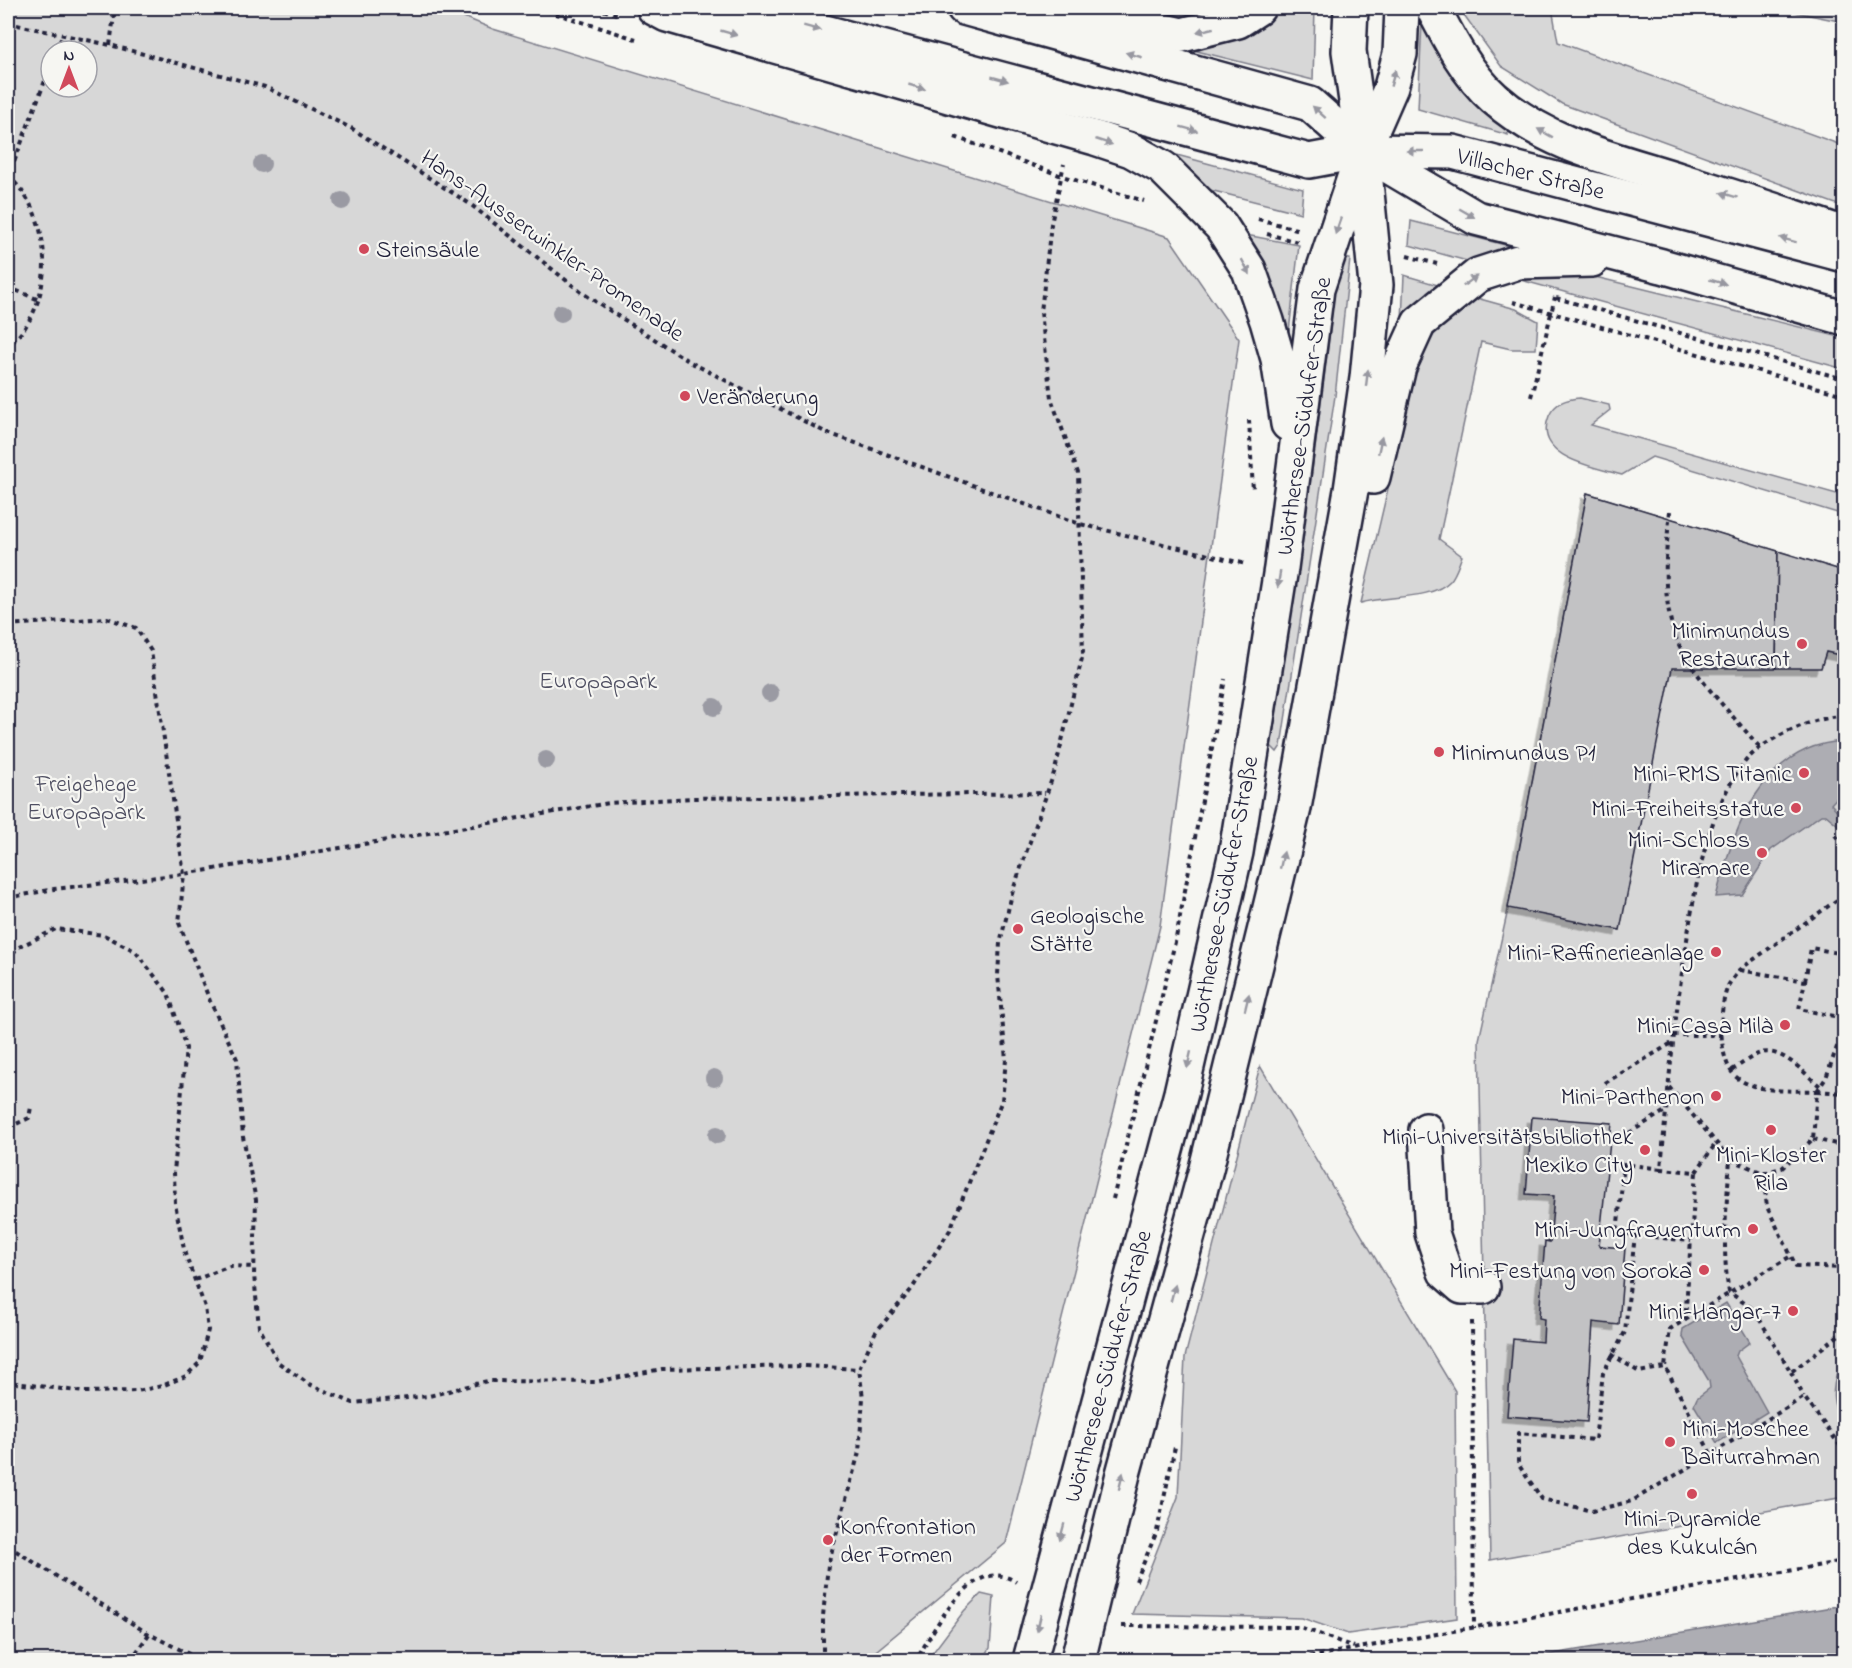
<svg xmlns="http://www.w3.org/2000/svg" width="1852" height="1668" font-family="'Indie Flower',sans-serif">
<style>
.green{fill:#d7d7d7;stroke:#7c7c89;stroke-width:1.5;fill-rule:evenodd}
.water{fill:#adadb3;stroke:#757583;stroke-width:1.5}
.building{fill:#c2c2c4;stroke:#22223b;stroke-width:1.5;filter:url(#shadow)}
.lines{fill:none;stroke-linecap:round;stroke-linejoin:round}
.minor-casing{stroke:#22223b;stroke-width:38}
.major-casing{stroke:#22223b;stroke-width:38}
.path{stroke:#22223b;stroke-width:4;stroke-dasharray:4.5 4.5;stroke-linecap:butt}
.minor{stroke:#f6f6f2;stroke-width:33}
.major{stroke:#f6f6f2;stroke-width:33}
.tree{fill:#9a9aa3}
.oneway{fill:#9797a0}
.poi-dot{fill:#d1495b;stroke:#f6f6f2;stroke-width:2}
.labels{text-anchor:middle;stroke-width:4.5;stroke-linejoin:round;paint-order:stroke}
.street-label{font-size:24px;fill:#22223b;stroke:#f6f6f2}
.poi-label{font-size:24px;fill:#22223b;stroke:#f6f6f2;text-anchor:end}
.park-label{font-size:24px;fill:#4f4f62;stroke:#f6f6f2}
</style>
<defs>
<filter id="shadow"><feDropShadow dx="-5.5" dy="5.5" stdDeviation="0" flood-color="#0004"/></filter>
</defs>
<rect width="100%" height="100%" fill="#f6f6f2"/>
<filter id="ink" filterUnits="userSpaceOnUse"><feTurbulence type="fractalNoise" baseFrequency=".0167" numOctaves="2"/><feDisplacementMap in="SourceGraphic" scale="12" xChannelSelector="R" yChannelSelector="G"/><feConvolveMatrix kernelMatrix="1 2 1 2 8 2 1 2 1" color-interpolation-filters="sRGB"/></filter>
<g filter="url(#ink)">
<g class="green">
<path d="M 8,8 L 442,8 L 493,29 L 1169,237 L 1239,339 L 1160,926 L 1006,1543 L 865,1660 L 8,1660 ZM 51,51 L 87,51 L 87,87 L 51,87 Z"/>
<polygon points="1276,8 1315,8 1313,80 1197,51 1256,24"/>
<polygon points="1459,8 1552,8 1558,42 1844,146 1844,207 1562,104 1501,66"/>
<polygon points="1775,8 1844,8 1844,22"/>
<polygon points="1422,21 1444,65 1470,97 1507,129 1508,135 1418,109"/>
<polygon points="1162,151 1303,189 1301,213 1210,190"/>
<polygon points="1411,221 1513,247 1467,261 1409,245"/>
<polygon points="1246,235 1299,245 1288,340"/>
<path d="M 1338,257 L 1350,259 L 1335,396 L 1281,746 L 1277,752 L 1271,746 C 1297,583 1321,421 1338,257 Z"/>
<polygon points="1575,272 1844,338 1844,369 1517,279"/>
<polygon points="1404,275 1438,285 1402,321"/>
<path d="M 1473,297 L 1516,309 L 1538,321 L 1536,349 L 1511,349 L 1481,342 L 1439,539 L 1462,556 C 1459,563 1456,575 1450,581 C 1432,600 1388,595 1361,603 L 1419,357 L 1445,318 Z"/>
<path d="M 1580,398 L 1609,405 L 1610,410 L 1591,425 L 1844,496 L 1844,515 L 1652,457 L 1622,475 C 1595,467 1532,458 1549,416 C 1555,402 1567,399 1580,398 Z"/>
<polygon points="1587,493 1844,571 1844,1497 1490,1560 1479,1040 1507,914"/>
<polygon points="1260,1066 1455,1391 1457,1618 1348,1634 1302,1618 1132,1614 1178,1497 1185,1357"/>
<polygon points="981,1594 994,1597 990,1648 983,1660 923,1660 931,1655 964,1611"/>
</g>
<g class="water">
<path d="M 1844,741 L 1844,790 L 1831,804 L 1844,818 L 1844,830 L 1826,815 L 1821,815 L 1771,850 L 1742,895 L 1716,897 C 1733,829 1762,745 1844,741 Z"/>
<polygon points="1726,1303 1750,1342 1738,1351 1736,1356 1767,1412 1717,1443 1694,1405 1697,1398 1710,1388 1709,1381 1682,1336 1683,1329"/>
<path d="M 1844,1358 L 1844,1422 C 1827,1403 1833,1378 1844,1358 Z"/>
<polygon points="1844,1605 1844,1660 1517,1660"/>
</g>
<g class="building">
<polygon points="1587,493 1778,551 1776,668 1672,668 1620,930 1508,908"/>
<polygon points="1778,551 1844,571 1844,656 1826,652 1821,668 1776,668"/>
<polygon points="1532,1117 1612,1123 1599,1246 1625,1248 1619,1325 1593,1322 1587,1422 1507,1416 1513,1339 1543,1342 1544,1319 1539,1318 1545,1241 1550,1242 1554,1196 1526,1194"/>
</g>
<g class="lines">
<defs>
<polyline id="minor" points="1426,1130 1432,1233 1445,1272 1462,1287 1483,1287"/>
<g id="major">
<polyline points="654,8 667,15 1095,138 1131,150 1163,168 1221,226 1249,270 1267,321 1278,359 1288,424"/>
<polyline points="735,8 1309,161 1363,151 1453,152 1844,255"/>
<polyline points="964,8 1310,104 1363,151 1476,218 1662,266 1844,318"/>
<polyline points="1064,8 1182,35 1238,21 1258,8"/>
<path d="M 1433,8 C 1449,39 1467,74 1494,98 C 1547,145 1614,159 1680,180 C 1735,197 1790,215 1844,234"/>
<polyline points="1373,477 1399,367 1419,323 1478,275 1518,262 1592,260"/>
<polyline points="1030,1660 1181,1093 1236,852 1281,568 1317,289 1363,151 1391,87 1400,54 1402,8"/>
<polyline points="1078,1660 1123,1474 1206,1169 1269,912 1294,808 1351,490 1367,378 1376,285 1363,151 1349,51 1351,8"/>
</g>
</defs>
<use href="#minor" class="minor-casing"/>
<use href="#major" class="major-casing"/>
<g class="path">
<polyline points="538,8 636,39"/>
<polyline points="595,8 620,15"/>
<polyline points="8,23 110,45 265,87 351,128 470,204 581,292 690,362 825,432 1080,524 1246,564"/>
<polyline points="110,45 115,8"/>
<polyline points="56,51 63,34"/>
<polyline points="955,137 1062,176 1144,201"/>
<path d="M 8,176 C 55,216 57,306 8,346"/>
<polyline points="8,178 51,65"/>
<polyline points="1258,219 1300,230"/>
<polyline points="1267,234 1298,242"/>
<polyline points="1407,256 1437,264"/>
<polyline points="8,287 39,300"/>
<polyline points="1556,298 1844,379"/>
<polyline points="1513,302 1844,395"/>
<polyline points="1531,397 1555,297"/>
<polyline points="1249,420 1253,491"/>
<path d="M 1670,511 C 1666,549 1662,588 1672,626 C 1681,665 1735,717 1761,749"/>
<polyline points="8,625 107,618 136,628 151,651 184,874 179,923 210,1001 237,1059 243,1137 256,1200 254,1275 259,1327 279,1363 309,1384 353,1403 429,1396 487,1381 595,1382 662,1369 804,1366 859,1369"/>
<path d="M 1844,716 C 1816,716 1762,739 1744,763 C 1705,814 1695,891 1685,952 C 1674,1024 1667,1096 1661,1169 L 1696,1172 L 1685,1320 L 1670,1329 L 1665,1367 L 1711,1454 L 1804,1397 L 1844,1451"/>
<polyline points="1835,835 1844,846"/>
<path d="M 1844,895 L 1739,970 C 1736,975 1731,980 1728,986 C 1719,1007 1717,1058 1735,1076 C 1755,1094 1792,1090 1817,1091 L 1813,1139 L 1782,1168 L 1763,1173 L 1730,1159 C 1727,1203 1721,1249 1729,1292 L 1754,1310 L 1791,1372 L 1844,1331"/>
<polyline points="8,898 54,889 184,874 609,803 691,798 1045,793"/>
<polyline points="8,961 17,948 56,929 104,935 135,951 168,993 186,1048 174,1172 175,1204 185,1254 205,1307 208,1330 200,1362 186,1376 162,1386 137,1391 84,1392 8,1382"/>
<polyline points="1740,970 1805,981 1799,1009 1844,1018"/>
<polyline points="1805,981 1811,948 1844,954"/>
<polyline points="1673,1035 1722,1035"/>
<path d="M 1732,1070 C 1741,1065 1751,1056 1761,1053 C 1782,1047 1805,1074 1820,1086"/>
<polyline points="1605,1083 1672,1043"/>
<polyline points="1669,1087 1730,1159"/>
<polyline points="1817,1091 1826,1078 1844,1027"/>
<polyline points="1817,1091 1844,1093"/>
<polyline points="8,1124 16,1124 29,1118 31,1107"/>
<polyline points="1629,1133 1665,1111"/>
<polyline points="1813,1139 1836,1144 1844,1148"/>
<polyline points="1661,1169 1624,1164 1617,1233 1691,1241"/>
<polyline points="1696,1172 1716,1143"/>
<polyline points="1763,1173 1767,1207 1796,1266 1844,1268"/>
<polyline points="1113,1199 1176,938 1225,679"/>
<polyline points="1635,1234 1625,1332 1603,1373 1595,1440 1518,1433 1518,1464 1542,1499 1592,1511 1632,1501 1711,1454"/>
<polyline points="195,1280 230,1266 254,1267"/>
<polyline points="1685,1320 1791,1256"/>
<polyline points="1472,1321 1474,1628"/>
<polyline points="1611,1354 1639,1372 1665,1367"/>
<polyline points="1791,1372 1804,1397"/>
<polyline points="8,1546 149,1634 201,1660"/>
<polyline points="1136,1581 1157,1531 1175,1447"/>
<polyline points="1122,1626 1300,1627 1354,1647"/>
<polyline points="131,1660 149,1634"/>
<polyline points="823,1660 823,1616 828,1565 859,1452 863,1398 859,1369 875,1333 911,1290 950,1230 1002,1100 1006,1060 998,975 1000,943 1013,890 1055,770 1083,654 1078,473 1051,398 1041,312 1051,224 1064,164"/>
<path d="M 912,1660 L 918,1657 C 935,1628 973,1553 1016,1582"/>
<polyline points="1292,1660 1844,1561"/>
</g>
<use href="#minor" class="minor"/>
<use href="#major" class="major"/>
</g>
<g class="tree">
<circle cx="262" cy="164" r="9"/>
<circle cx="342" cy="201" r="9"/>
<circle cx="561" cy="313" r="9"/>
<circle cx="770" cy="693" r="9"/>
<circle cx="714" cy="707" r="9"/>
<circle cx="546" cy="760" r="9"/>
<circle cx="714" cy="1078" r="9"/>
<circle cx="717" cy="1135" r="9"/>
</g>
<defs><path id="oneway-solid" d="M-6-.8H1V-3.2L6.5 0L1 3.2V.8H-6Z" transform="scale(1.5)"/></defs>
<g class="oneway">
<use href="#oneway-solid" transform="translate(812 28) rotate(15)"/>
<use href="#oneway-solid" transform="translate(1205 30) rotate(166)"/>
<use href="#oneway-solid" transform="translate(729 33) rotate(16)"/>
<use href="#oneway-solid" transform="translate(1134 55) rotate(-164)"/>
<use href="#oneway-solid" transform="translate(1393 78) rotate(-74)"/>
<use href="#oneway-solid" transform="translate(1000 79) rotate(15)"/>
<use href="#oneway-solid" transform="translate(917 87) rotate(16)"/>
<use href="#oneway-solid" transform="translate(1319 112) rotate(-138)"/>
<use href="#oneway-solid" transform="translate(1189 129) rotate(15)"/>
<use href="#oneway-solid" transform="translate(1545 133) rotate(-151)"/>
<use href="#oneway-solid" transform="translate(1104 142) rotate(18)"/>
<use href="#oneway-solid" transform="translate(1415 151) rotate(-180)"/>
<use href="#oneway-solid" transform="translate(1729 195) rotate(-163)"/>
<use href="#oneway-solid" transform="translate(1467 213) rotate(30)"/>
<use href="#oneway-solid" transform="translate(1338 226) rotate(109)"/>
<use href="#oneway-solid" transform="translate(1788 240) rotate(-165)"/>
<use href="#oneway-solid" transform="translate(1246 267) rotate(61)"/>
<use href="#oneway-solid" transform="translate(1470 281) rotate(-37)"/>
<use href="#oneway-solid" transform="translate(1718 282) rotate(16)"/>
<use href="#oneway-solid" transform="translate(1367 378) rotate(-83)"/>
<use href="#oneway-solid" transform="translate(1380 445) rotate(-78)"/>
<use href="#oneway-solid" transform="translate(1279 579) rotate(99)"/>
<use href="#oneway-solid" transform="translate(1282 860) rotate(-77)"/>
<use href="#oneway-solid" transform="translate(1247 1002) rotate(-76)"/>
<use href="#oneway-solid" transform="translate(1189 1060) rotate(103)"/>
<use href="#oneway-solid" transform="translate(1173 1293) rotate(-75)"/>
<use href="#oneway-solid" transform="translate(1121 1481) rotate(-76)"/>
<use href="#oneway-solid" transform="translate(1062 1532) rotate(105)"/>
<use href="#oneway-solid" transform="translate(1039 1623) rotate(103)"/>
</g>
</g>
<g class="poi-dot">
<circle cx="364" cy="249" r="6"/>
<circle cx="685" cy="396" r="6"/>
<circle cx="1802" cy="644" r="6"/>
<circle cx="1439" cy="752" r="6"/>
<circle cx="1804" cy="773" r="6"/>
<circle cx="1796" cy="808" r="6"/>
<circle cx="1762" cy="853" r="6"/>
<circle cx="1018" cy="929" r="6"/>
<circle cx="1716" cy="952" r="6"/>
<circle cx="1785" cy="1025" r="6"/>
<circle cx="1716" cy="1096" r="6"/>
<circle cx="1771" cy="1130" r="6"/>
<circle cx="1645" cy="1150" r="6"/>
<circle cx="1753" cy="1229" r="6"/>
<circle cx="1704" cy="1270" r="6"/>
<circle cx="1793" cy="1311" r="6"/>
<circle cx="1670" cy="1442" r="6"/>
<circle cx="1692" cy="1494" r="6"/>
<circle cx="828" cy="1540" r="6"/>
</g>
<g class="labels">
<g class="street-label">
<text transform="translate(1531 173) rotate(14)" y="8">Villacher Straße</text>
<text transform="translate(553 245) rotate(35)" y="8">Hans-Ausserwinkler-Promenade</text>
<text transform="translate(1303 416) rotate(-82)" y="8">Wörthersee-Südufer-Straße</text>
<text transform="translate(1223 894) rotate(-79)" y="8">Wörthersee-Südufer-Straße</text>
<text transform="translate(1107 1366) rotate(-75)" y="8">Wörthersee-Südufer-Straße</text>
</g>
<g class="poi-label">
<text x="376" y="257" text-anchor="start">Steinsäule</text>
<text x="697" y="404" text-anchor="start">Veränderung</text>
<text x="1790" y="638">Minimundus<tspan x="1790" dy="28">Restaurant</tspan></text>
<text x="1451" y="760" text-anchor="start">Minimundus P1</text>
<text x="1792" y="781">Mini-RMS Titanic</text>
<text x="1784" y="816">Mini-Freiheitsstatue</text>
<text x="1750" y="847">Mini-Schloss<tspan x="1750" dy="28">Miramare</tspan></text>
<text x="1030" y="923" text-anchor="start">Geologische<tspan x="1030" dy="28">Stätte</tspan></text>
<text x="1704" y="960">Mini-Raffinerieanlage</text>
<text x="1773" y="1033">Mini-Casa Milà</text>
<text x="1704" y="1104">Mini-Parthenon</text>
<text x="1633" y="1144">Mini-Universitätsbibliothek<tspan x="1633" dy="28">Mexiko City</tspan></text>
<text x="1771" y="1162" text-anchor="middle">Mini-Kloster<tspan x="1771" dy="28">Rila</tspan></text>
<text x="1741" y="1237">Mini-Jungfrauenturm</text>
<text x="1692" y="1278">Mini-Festung von Soroka</text>
<text x="1781" y="1319">Mini-Hangar-7</text>
<text x="1682" y="1436" text-anchor="start">Mini-Moschee<tspan x="1682" dy="28">Baiturrahman</tspan></text>
<text x="1692" y="1526" text-anchor="middle">Mini-Pyramide<tspan x="1692" dy="28">des Kukulcán</tspan></text>
<text x="840" y="1534" text-anchor="start">Konfrontation<tspan x="840" dy="28">der Formen</tspan></text>
</g>
<g class="park-label">
<text x="598" y="688">Europapark</text>
<text x="86" y="791">Freigehege<tspan x="86" dy="28">Europapark</tspan></text>
</g>
</g>
<rect width="1852" height="1668" fill="none" stroke="#f6f6f2" stroke-width="30"/>
<rect x="15" y="15" width="1822" height="1638" fill="none" stroke="#22223b" stroke-width="2" filter="url(#ink)"/>
<g transform="translate(69 69)"><circle r="28" fill="#f6f6f2" stroke="#a1a1a9" stroke-width="1.5"/>
<path d="M0-4.5L10 22L0 15L-10 22Z" fill="#d1495b"/>
<text y="-9" font-size="16" font-weight="bold" text-anchor="middle" fill="#22223b">N</text>
</g>
</svg>
